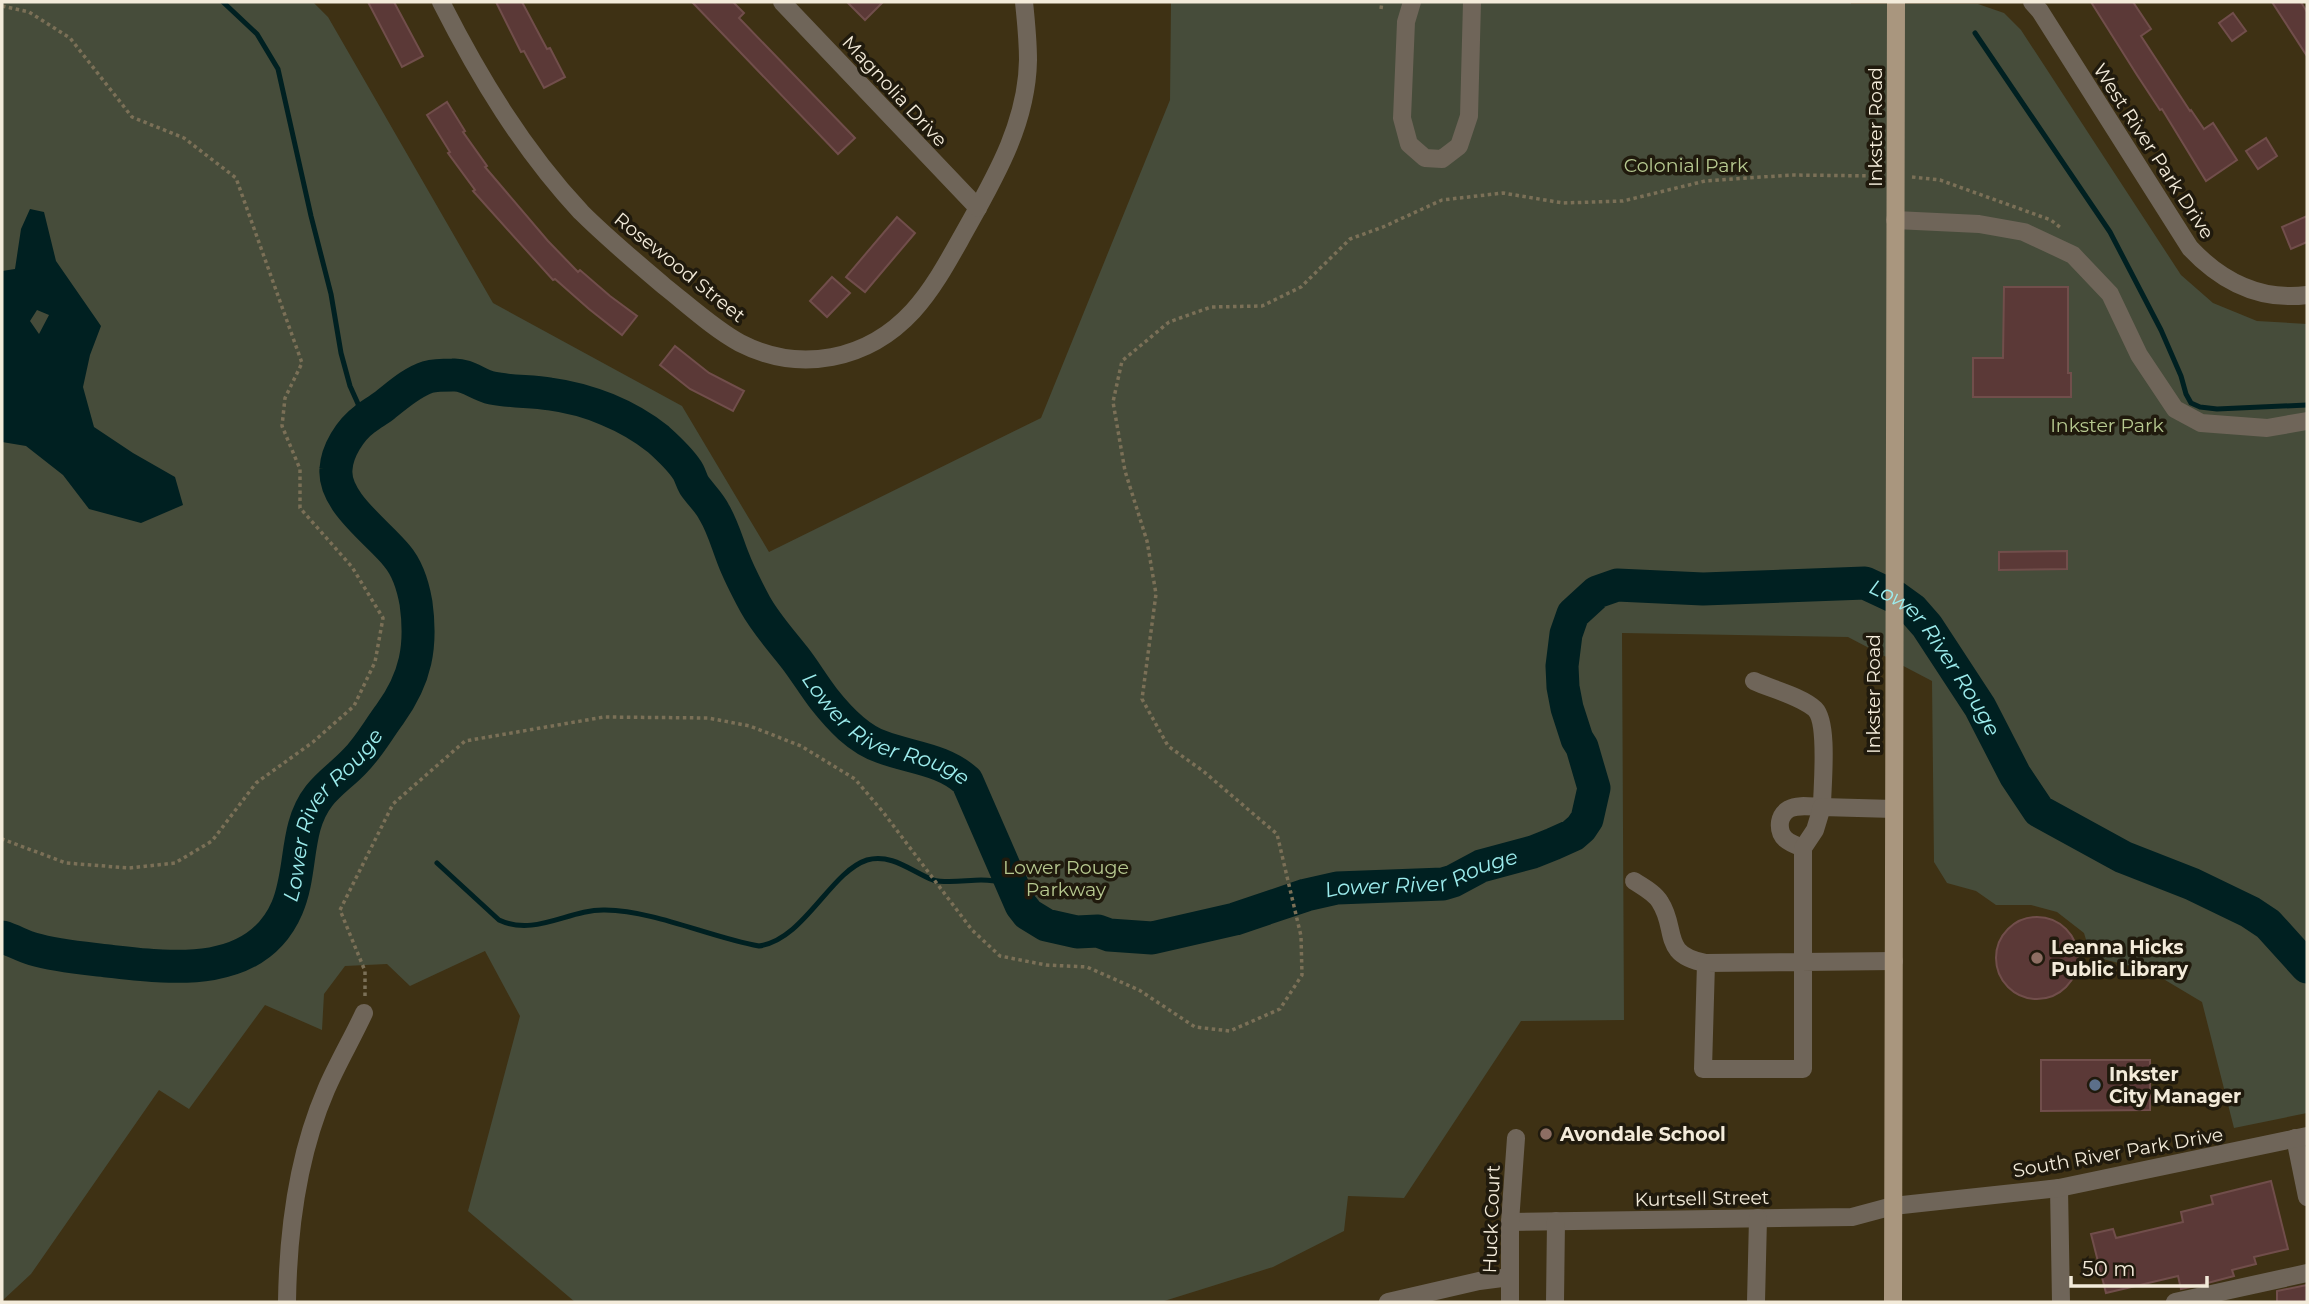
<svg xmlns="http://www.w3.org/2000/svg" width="2309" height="1304" font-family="Montserrat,sans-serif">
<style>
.green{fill:#464c3a}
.water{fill:#002021;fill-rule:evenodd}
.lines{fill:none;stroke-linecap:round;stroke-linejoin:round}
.stream{stroke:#002021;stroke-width:5}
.river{stroke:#002021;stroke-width:33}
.building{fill:#5b3937;stroke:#714e4b;stroke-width:2}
.path{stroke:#7b7057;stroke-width:3.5;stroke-dasharray:3.5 3.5;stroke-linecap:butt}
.minor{stroke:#6f6559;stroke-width:18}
.major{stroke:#a9967e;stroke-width:18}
.education-dot{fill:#8d6e63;stroke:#201a0d;stroke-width:2.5}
.service-dot{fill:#5c6f8a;stroke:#201a0d;stroke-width:2.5}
.labels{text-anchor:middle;stroke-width:7;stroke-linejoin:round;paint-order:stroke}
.street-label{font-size:19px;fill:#f3ebda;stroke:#201a0d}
.park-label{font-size:19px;fill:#b7c990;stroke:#201a0d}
.poi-label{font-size:19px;font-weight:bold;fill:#f3ebda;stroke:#201a0d;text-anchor:start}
.water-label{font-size:21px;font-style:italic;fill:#9ceced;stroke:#201a0d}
</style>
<rect width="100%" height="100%" fill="#3e3114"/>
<polygon class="green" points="2,2 313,2 328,17 493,303 682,406 769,552 1041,418 1170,100 1171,2 1851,2 1851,4 1978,4 2004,13 2021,30 2181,275 2213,303 2257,321 2307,324 2307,1113 2234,1128 2202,1002 2150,971 2091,956 2084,933 2057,912 2031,905 1996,905 1976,891 1947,883 1934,862 1932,681 1848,637 1622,633 1624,1020 1521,1021 1404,1198 1348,1196 1344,1231 1273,1267 1161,1302 575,1302 468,1211 520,1016 485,951 410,986 387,964 345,966 324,994 322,1030 265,1005 189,1109 159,1090 31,1274 2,1301"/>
<path class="water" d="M 30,209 L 44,212 L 56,261 L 101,326 L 90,355 L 83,387 L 94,427 L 133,453 L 175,477 L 183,505 L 141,523 L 89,509 L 63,475 L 26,446 L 2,442 L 2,271 L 15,269 L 21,229 ZM 37,310 L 49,315 L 39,334 L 30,321 Z"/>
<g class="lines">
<g class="stream">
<polyline points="223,2 257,34 278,69 311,216 331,294 341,353 350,386 359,406 370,415"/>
<polyline points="1975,33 2110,232 2161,330 2181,376 2186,394 2191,403 2200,407 2217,409 2307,405"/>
<path d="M 437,863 L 499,920 C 535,937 569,909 605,910 C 656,911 709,937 759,946 C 804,940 830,872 867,860 C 892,853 912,872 933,880 C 947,884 967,880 981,880 C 992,880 1003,882 1013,884"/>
</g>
<path class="river" id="s1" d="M 2,937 C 13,940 22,946 33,949 C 57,956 83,958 108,961 C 170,968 256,980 287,908 C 303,871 294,828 319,796 C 329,783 344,773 355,761 C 369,747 378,730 390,714 C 416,678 422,646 416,603 C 413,586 408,569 397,556 C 379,533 333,502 336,469 C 337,451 350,430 365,419 C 371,414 379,410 385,405 C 398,395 412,382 428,377 C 435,375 445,375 453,375 C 467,374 478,385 492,388 C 511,392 531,391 550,394 C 588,399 628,415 658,439 C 668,448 680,459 687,470 C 690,474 691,480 694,485 C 700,494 709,502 714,512 C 723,527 727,543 733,558 C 739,574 747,589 755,604 C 766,624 781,640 795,658 C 805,671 814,686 824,699 C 839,718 858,739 882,747 C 911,758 943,759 967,781 L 1021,905 L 1028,914 L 1046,925 L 1077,932 L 1098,931 L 1109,935 L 1152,938 L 1235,919 L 1306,895 L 1337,888 L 1443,884 L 1453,881 L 1481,866 L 1533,852 L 1553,844 L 1573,835 L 1581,828 L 1587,819 L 1594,788 L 1582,747 L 1577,739 L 1567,708 L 1563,687 L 1562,666 L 1566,634 L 1573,614 L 1597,592 L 1617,585 L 1703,589 L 1865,583 L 1895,597 L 1913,610 L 1927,626 L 1980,707 L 2015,775 L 2039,811 L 2123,857 L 2192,884 L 2250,912 L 2268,924 L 2307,967"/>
</g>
<g class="building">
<polygon points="368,2 394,2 423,56 402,67"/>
<polygon points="496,2 522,2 547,49 550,48 565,77 544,88 524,51 521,52"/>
<polygon points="692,2 733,2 744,13 739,18 855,138 838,154"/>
<polygon points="847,2 883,2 865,20"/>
<polygon points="2091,2 2133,2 2151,29 2141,36 2190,111 2191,110 2204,129 2213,123 2237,160 2206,181 2162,109 2160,110 2137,75"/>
<polygon points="2272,2 2301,2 2307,12 2307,56"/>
<polygon points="2233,13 2246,31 2232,41 2219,23"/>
<polygon points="447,102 465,131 463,132 487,166 485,167 548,241 578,272 580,270 610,296 637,316 622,335 589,309 555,279 553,280 473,191 475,190 448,153 450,152 427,115"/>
<polygon points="2266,138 2277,156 2258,169 2246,151"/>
<polygon points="2307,216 2307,242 2291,249 2282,227"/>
<polygon points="897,217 915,233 865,292 846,277"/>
<polygon points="832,277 850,293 827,317 810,301"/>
<polygon points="2004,287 2068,287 2068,373 2071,373 2071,397 1973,397 1973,358 2003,358"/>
<polygon points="675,346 709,373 744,391 733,411 690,389 660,365"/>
<polygon points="2067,551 2067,569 1999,570 1999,552"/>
<circle cx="2037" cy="958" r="41"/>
<polygon points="2041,1060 2150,1060 2150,1110 2041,1111"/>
<polygon points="2271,1181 2288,1249 2254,1257 2256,1264 2232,1270 2234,1276 2200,1285 2181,1289 2178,1276 2106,1293 2091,1234 2113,1229 2116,1238 2183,1222 2181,1212 2213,1204 2211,1196"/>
<polygon points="2307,1285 2307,1302 2277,1302 2277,1291"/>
</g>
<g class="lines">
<g class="path">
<polyline points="2,6 29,12 70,38 132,117 184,138 236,178 302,363 285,398 282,426 300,469 300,508 352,567 383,618 375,662 354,706 313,742 256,783 212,841 175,863 129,868 66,863 2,839"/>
<polyline points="1381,9 1382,2"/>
<polyline points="1912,177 1940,180 2051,220 2062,229"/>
<polyline points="365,996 365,971 340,910 393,804 465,741 604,717 708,718 750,726 801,746 855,779 883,812 972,930 1000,956 1046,965 1087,967 1139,990 1195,1027 1230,1031 1280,1009 1302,975 1301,936 1277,834 1203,771 1168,746 1142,699 1156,594 1147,541 1125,471 1113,402 1122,361 1169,322 1211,307 1262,306 1301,287 1350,239 1383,227 1442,200 1503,193 1563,203 1623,201 1705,181 1791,175 1879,176"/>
</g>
<g class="minor">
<path d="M 441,2 C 479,77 523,150 581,212 C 607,238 636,262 664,286 C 687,304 714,329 740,343 C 800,374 868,360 913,311 C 932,290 946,265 960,240 C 991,184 1027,127 1028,60 C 1028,40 1026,21 1024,2"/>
<polyline points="782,2 978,208"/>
<polyline points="1412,2 1406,22 1402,118 1409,144 1425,158 1442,159 1459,146 1469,116 1472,2"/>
<path d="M 2032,2 L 2040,11 L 2190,248 C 2222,282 2260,301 2307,295"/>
<polyline points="1895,220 1979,224 2024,232 2073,255 2110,294 2139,355 2175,409 2201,423 2267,428 2307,421"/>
<path d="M 1754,681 C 1771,689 1801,696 1815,709 C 1829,723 1822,786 1822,807 C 1813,807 1798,804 1789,809 C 1784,812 1781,816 1780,822 C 1778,839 1790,843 1803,848"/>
<path d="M 1634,881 C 1643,887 1655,893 1660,902 C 1678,929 1660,955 1706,963"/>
<path d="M 1894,961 C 1831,962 1768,962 1706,963 L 1703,1069 L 1803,1069 L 1803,848 L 1815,830 L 1822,807 L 1894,809"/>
<polyline points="2295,1138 2307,1197"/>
<polyline points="2059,1188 2061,1302"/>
<polyline points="1510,1222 1852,1217 1893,1206 2059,1188 2307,1136"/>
<path d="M 287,1302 C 288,1231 297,1157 326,1090 C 337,1064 352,1039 364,1013"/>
<polyline points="1388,1302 1479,1281 1510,1277"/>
<polyline points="1510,1302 1510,1222 1516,1138"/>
<polyline points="1555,1302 1556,1221"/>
<polyline points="1756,1302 1758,1218"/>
<polyline points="2175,1302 2307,1273"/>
</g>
<polyline class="major" points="1893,1302 1896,2"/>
</g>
<g class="education-dot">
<circle cx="2037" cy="958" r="7"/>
<circle cx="1546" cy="1134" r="7"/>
</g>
<circle class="service-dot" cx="2095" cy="1085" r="7"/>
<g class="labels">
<g class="street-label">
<text transform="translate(895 91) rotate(47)" y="7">Magnolia Drive</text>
<text transform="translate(1875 127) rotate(-90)" y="7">Inkster Road</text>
<text transform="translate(2154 151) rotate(57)" y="7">West River Park Drive</text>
<text transform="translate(680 267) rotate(39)" y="7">Rosewood Street</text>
<text transform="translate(1873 694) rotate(-90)" y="7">Inkster Road</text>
<text transform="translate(2118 1152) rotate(-10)" y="7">South River Park Drive</text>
<text transform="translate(1702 1198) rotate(-1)" y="7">Kurtsell Street</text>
<text transform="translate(1491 1219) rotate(-88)" y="7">Huck Court</text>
</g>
<g class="park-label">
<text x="1686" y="172">Colonial Park</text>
<text x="2107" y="432">Inkster Park</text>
<text x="1066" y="874">Lower Rouge<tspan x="1066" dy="22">Parkway</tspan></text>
</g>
<g class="poi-label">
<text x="2051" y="954">Leanna Hicks<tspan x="2051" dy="22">Public Library</tspan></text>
<text x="2109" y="1081">Inkster<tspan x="2109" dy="22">City Manager</tspan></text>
<text x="1560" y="1141">Avondale School</text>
</g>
<g class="water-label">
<text dy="7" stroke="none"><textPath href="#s1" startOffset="3028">Lower River Rouge</textPath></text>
<text dy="7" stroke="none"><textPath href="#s1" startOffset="1575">Lower River Rouge</textPath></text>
<text dy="7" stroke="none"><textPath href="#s1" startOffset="418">Lower River Rouge</textPath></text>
<text dy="7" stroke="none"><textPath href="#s1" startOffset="2228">Lower River Rouge</textPath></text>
</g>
</g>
<rect width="2309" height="1304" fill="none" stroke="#f3ebda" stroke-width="7"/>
<path d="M2071 1276v10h136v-10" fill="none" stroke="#f3ebda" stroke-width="3.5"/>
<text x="2082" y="1276" font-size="21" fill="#f3ebda" stroke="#201a0d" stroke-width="5" paint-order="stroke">50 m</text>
</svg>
